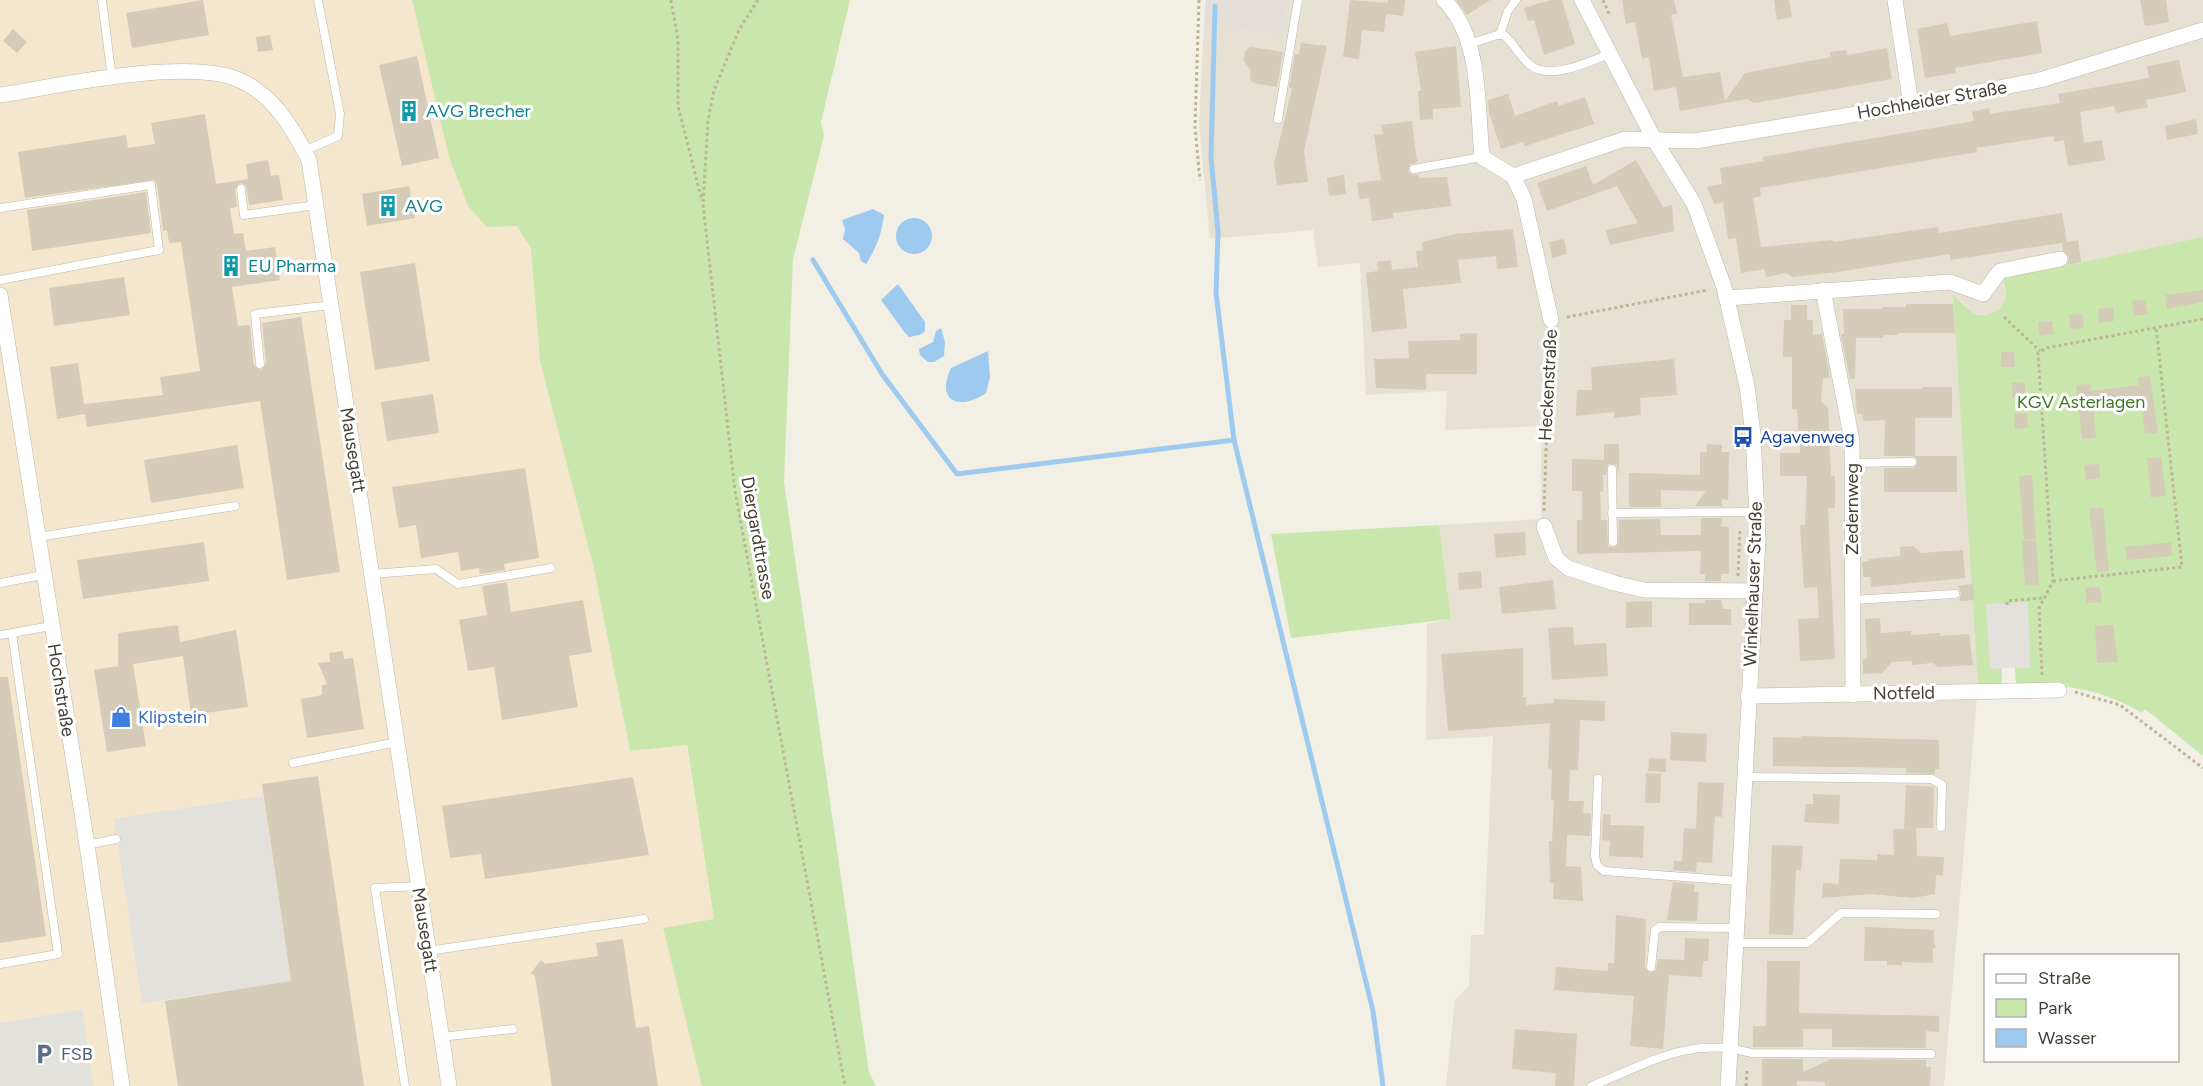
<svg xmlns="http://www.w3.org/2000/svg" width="2203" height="1086" font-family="Figtree,sans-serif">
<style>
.residential{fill:#e6e1d2}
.commercial{fill:#f5e7ce}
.industrial{fill:#e4e0d9}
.green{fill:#c9e7ac}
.parking{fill:#e3e1dc}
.water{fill:#9fcaf0}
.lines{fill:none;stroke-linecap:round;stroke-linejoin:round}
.stream{stroke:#9fcaf0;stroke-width:5}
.building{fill:#d4cbb9}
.lane-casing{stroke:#beb7a7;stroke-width:9}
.street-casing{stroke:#beb7a7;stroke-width:16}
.path{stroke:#bfb498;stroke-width:3;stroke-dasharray:3 3;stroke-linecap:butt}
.lane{stroke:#fff;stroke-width:8}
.street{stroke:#fff;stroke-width:15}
.labels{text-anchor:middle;stroke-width:6;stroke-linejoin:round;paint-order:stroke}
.street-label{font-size:18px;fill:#443f34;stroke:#fff}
.culture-label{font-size:18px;fill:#0d838f;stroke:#fff;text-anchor:start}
.park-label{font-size:18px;fill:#407627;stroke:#fff}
.transit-label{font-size:18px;fill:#164399;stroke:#fff;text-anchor:start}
.shop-label{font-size:18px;fill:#366cbe;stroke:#fff;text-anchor:start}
.service-label{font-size:18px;fill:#4e5e75;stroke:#fff;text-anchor:start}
</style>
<rect width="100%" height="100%" fill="#f2efe4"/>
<polygon class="residential" points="1288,0 2203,0 2203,237 2003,279 2006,299 1998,311 1991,315 1974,314 1961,301 1978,684 1944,1086 1446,1086 1455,1000 1469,986 1471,935 1484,935 1493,736 1426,740 1427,624 1451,619 1439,525 1541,519 1541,426 1445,430 1447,391 1366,395 1360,263 1318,267 1313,230 1210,239 1199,124 1204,24 1283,36"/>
<polygon class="commercial" points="0,0 412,0 424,47 487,227 517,226 531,249 540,361 594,569 630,751 686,745 714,919 663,929 702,1086 0,1086"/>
<polygon class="industrial" points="1206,0 1288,0 1283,36 1204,24"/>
<g class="green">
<polygon points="412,0 850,0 821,122 824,136 793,259 784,482 869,1072 876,1086 702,1086 663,928 714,919 687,745 630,751 594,569 540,361 531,249 517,226 487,227 468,206 449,157"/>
<path d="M 2203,237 L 2203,756 L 2145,709 L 2142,713 C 2098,687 2065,685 2016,684 L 2015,668 L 2029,667 L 1990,668 L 2002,668 L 2002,685 L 1978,684 L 1953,295 L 1974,314 C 1998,320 2013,300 2002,279 Z"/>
<polygon points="1439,525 1451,619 1291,638 1271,534"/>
</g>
<g class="parking">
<polygon points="2028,602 2030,667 1990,669 1986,604"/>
<polygon points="263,796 291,981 142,1003 114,819"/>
<polygon points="82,1009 93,1086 0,1086 0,1023"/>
</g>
<g class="water">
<path d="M 873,209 L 884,215 C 882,233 876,249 866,264 L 861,261 L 859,253 L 843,239 L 845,229 L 842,220 Z"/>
<circle cx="914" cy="236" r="18"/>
<polygon points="898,284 925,322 925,331 920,335 909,337 905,333 881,300"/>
<polygon points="941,328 945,342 944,356 934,362 928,362 920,355 919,349 933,342 936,331"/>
<path d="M 988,351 L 990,377 L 986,393 C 960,411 935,402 951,368 Z"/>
</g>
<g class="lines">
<g class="stream">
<polyline points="1215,6 1211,157 1218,232 1216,293 1234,440 1373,1011 1383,1086"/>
<polyline points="813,260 882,374 957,474 1234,440"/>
</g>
</g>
<g class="building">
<polygon points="203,0 209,35 132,48 126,13"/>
<polygon points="1350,0 1387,3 1388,0 1405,0 1403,16 1386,14 1384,32 1362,30 1359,59 1343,57"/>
<polygon points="1456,0 1490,0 1467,15"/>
<polygon points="1551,0 1562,0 1575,44 1544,55 1534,20 1528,21 1524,8"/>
<polygon points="1622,0 1674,0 1677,14 1671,15 1683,77 1720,72 1725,101 1745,73 1831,57 1830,52 1846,50 1847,55 1887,48 1892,79 1754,103 1747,99 1680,111 1676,87 1654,91 1649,57 1642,59 1635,22 1626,24"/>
<polygon points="1774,0 1789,0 1792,17 1777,20"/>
<polygon points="2140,0 2166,0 2169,22 2145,26"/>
<polygon points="2037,21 2042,53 1955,68 1956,73 1925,78 1917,29 1947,23 1950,36"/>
<polygon points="13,29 27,42 17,53 3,41"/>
<polygon points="270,35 273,50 258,52 256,37"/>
<polygon points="1301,43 1327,46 1304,151 1308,182 1277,185 1274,164 1292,89 1289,88 1295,54 1299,54"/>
<polygon points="1456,46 1461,107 1433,109 1433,119 1420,120 1418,91 1421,91 1415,52"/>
<polygon points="1250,47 1283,52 1277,87 1253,83 1250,79 1251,71 1244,61 1245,51"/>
<polygon points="417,56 439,158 402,166 379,65"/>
<polygon points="2179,60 2186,92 2146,100 2148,107 2116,113 2114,106 2080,112 2084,143 2102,140 2105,160 2068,166 2064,140 2054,142 2054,136 1976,148 1977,152 1760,188 1761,196 1753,198 1761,247 1833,240 1833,242 1938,227 1939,233 2062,213 2067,242 1951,260 1950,254 1838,272 1792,277 1786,273 1766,277 1764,269 1741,273 1736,238 1728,239 1723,203 1714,204 1707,187 1722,184 1720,168 1764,161 1763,157 1974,121 1972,112 1989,108 1990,114 2060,103 2058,94 2149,78 2147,66"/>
<polygon points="1508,94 1515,116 1557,101 1559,106 1585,97 1594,124 1525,146 1523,142 1501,149 1489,112 1488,100"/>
<polygon points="205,114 216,184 248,179 246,164 268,160 271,176 279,175 283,200 249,205 246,186 240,183 235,189 237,207 230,208 234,234 243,233 246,251 275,247 280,280 232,287 238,326 250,325 254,365 261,370 266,363 262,323 301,317 340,572 287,580 260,401 87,427 85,414 57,419 50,367 78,363 84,404 163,395 160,377 200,371 181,242 169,243 167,230 163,231 157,184 154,180 25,198 18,152 126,135 128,148 155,144 151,123"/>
<polygon points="2196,119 2198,134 2167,140 2165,126"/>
<polygon points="1412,121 1417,162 1410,165 1408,171 1413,175 1419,174 1419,178 1447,177 1451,206 1393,213 1393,218 1372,221 1369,198 1359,199 1357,183 1381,180 1374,135 1383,134 1381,125"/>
<polygon points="1636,160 1663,207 1672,205 1674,231 1610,245 1606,230 1638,223 1617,186 1547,211 1537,183 1586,166 1593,185"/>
<polygon points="1344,175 1346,194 1329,196 1327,178"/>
<polygon points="409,186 415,218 367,226 362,194"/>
<polygon points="146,192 151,233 32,251 27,210"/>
<polygon points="1513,229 1518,267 1497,269 1496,256 1458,260 1461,283 1403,289 1407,328 1372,332 1366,273 1378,271 1377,262 1391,260 1392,270 1418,267 1416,251 1423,250 1422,242 1455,234"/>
<polygon points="1564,239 1567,254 1552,258 1549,242"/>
<polygon points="2078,240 2081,262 2067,265 2069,257 2063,250 2062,243"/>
<polygon points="415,263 430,361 375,370 360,272"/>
<polygon points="124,277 130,315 54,326 49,288"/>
<polygon points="2203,290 2203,302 2167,309 2165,295"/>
<polygon points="2145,300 2148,314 2134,316 2132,301"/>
<polygon points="1906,304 1953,304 1955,333 1898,333 1898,335 1883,335 1883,338 1856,338 1855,379 1850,379 1841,334 1844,334 1843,309 1883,309 1882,307 1906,307"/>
<polygon points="1791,305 1807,305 1807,320 1813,320 1813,335 1822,334 1830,378 1823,378 1821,401 1828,408 1831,476 1835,476 1835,508 1828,508 1835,659 1800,661 1798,619 1819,618 1817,587 1804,588 1800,525 1805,525 1807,476 1780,476 1780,453 1800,453 1797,409 1792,409 1792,357 1783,357 1784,320 1791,320"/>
<polygon points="2113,307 2114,321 2099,323 2098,309"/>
<polygon points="2082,314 2084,328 2070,329 2069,315"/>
<polygon points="2052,321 2054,334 2040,336 2038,322"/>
<polygon points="1477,333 1477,374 1426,374 1426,390 1376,388 1374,359 1409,358 1408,341 1460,340 1460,334"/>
<polygon points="2001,352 2014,352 2015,367 2001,367"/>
<polygon points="1674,359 1677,395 1640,398 1641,415 1614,418 1614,412 1576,416 1577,390 1592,390 1591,367"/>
<polygon points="2150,376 2158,433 2145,434 2141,399 2093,406 2096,438 2082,439 2076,385 2091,384 2091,391 2139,385 2138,377"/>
<polygon points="2025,382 2025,397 2012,398 2012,383"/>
<polygon points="1922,387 1952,387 1952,418 1915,418 1915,456 1957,456 1957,492 1884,492 1884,468 1913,468 1917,464 1917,459 1912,456 1884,456 1885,420 1863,421 1862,414 1857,414 1855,389 1922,389"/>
<polygon points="433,394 439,433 387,441 381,402"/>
<polygon points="2027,413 2028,428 2015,429 2014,414"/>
<polygon points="1604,444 1619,444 1619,476 1617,465 1608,464 1606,475 1603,475 1603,492 1600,491 1601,520 1607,520 1608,546 1614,548 1618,544 1619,520 1660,519 1661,535 1701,535 1701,518 1722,518 1721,526 1729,527 1729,574 1721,574 1721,581 1705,581 1705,574 1700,574 1701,551 1577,554 1577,520 1582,520 1582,491 1572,491 1572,459 1604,460"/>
<polygon points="1707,444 1722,445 1722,452 1729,452 1728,500 1722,499 1722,506 1695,506 1706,491 1661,490 1661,507 1629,507 1629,473 1700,475 1700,452 1707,452"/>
<polygon points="237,445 244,488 151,503 144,460"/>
<polygon points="2161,457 2166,496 2151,498 2147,458"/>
<polygon points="2099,464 2100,478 2086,480 2084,465"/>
<polygon points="525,468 539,558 504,564 505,570 480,574 479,568 461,571 458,552 421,558 416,525 399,528 392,487"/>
<polygon points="2032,475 2036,539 2024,540 2019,476"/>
<polygon points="2103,507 2109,571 2097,572 2089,509"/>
<polygon points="1525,532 1526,555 1496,558 1494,534"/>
<polygon points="2036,540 2039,585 2025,586 2022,541"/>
<polygon points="204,542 209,581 83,599 77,560"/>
<polygon points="2171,542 2172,556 2127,560 2125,547"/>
<polygon points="1913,546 1921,553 1963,550 1965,578 1871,587 1870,577 1863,577 1862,562 1869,561 1869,559 1900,556 1900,547"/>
<polygon points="1481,571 1482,588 1459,590 1458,573"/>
<polygon points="1553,580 1556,609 1502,614 1499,587"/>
<polygon points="507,582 511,612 583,600 592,652 569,656 578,707 502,720 494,667 468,671 459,620 487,615 482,586"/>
<polygon points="1973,584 1974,600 1959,601 1961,593 1958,586"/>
<polygon points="2100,587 2102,602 2087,603 2085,588"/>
<polygon points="1705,600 1721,600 1723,609 1731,609 1731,625 1689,625 1689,603 1705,603"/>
<polygon points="1652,601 1652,627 1626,628 1626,602"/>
<polygon points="1880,618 1881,633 1911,631 1911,635 1940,633 1940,636 1969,634 1973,665 1938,667 1933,663 1912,665 1912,661 1892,662 1882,673 1863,674 1863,659 1867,658 1865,619"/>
<polygon points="178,625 180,642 236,630 248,707 191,715 183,656 133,664 146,746 107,752 94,670 118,666 118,633"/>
<polygon points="2113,625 2118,662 2097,663 2095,626"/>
<polygon points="1573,627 1574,645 1606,643 1608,676 1552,680 1548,628"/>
<polygon points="1523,648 1523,697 1526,697 1526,705 1554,703 1553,699 1605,701 1605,721 1580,720 1578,770 1570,770 1569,801 1584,801 1583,813 1591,814 1590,836 1567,835 1566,866 1581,867 1583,901 1553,899 1554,883 1550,883 1549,841 1552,841 1554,800 1551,800 1552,769 1548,768 1550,723 1448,731 1441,654"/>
<polygon points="343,651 344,659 353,658 364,729 307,738 301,699 322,695 322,685 327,684 318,663 330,662 329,653"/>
<polygon points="0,677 8,677 46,936 0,943"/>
<polygon points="1671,732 1707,734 1706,762 1670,760"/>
<polygon points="1801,736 1939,740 1939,769 1935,769 1935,774 1906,773 1906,768 1773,766 1773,737 1801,738"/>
<polygon points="1649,758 1666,759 1666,772 1648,771"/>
<polygon points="1646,773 1661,774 1660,803 1645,803"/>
<polygon points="318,776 364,1086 178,1086 165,1001 291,981 262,784"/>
<polygon points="633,777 649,855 485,879 481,854 450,858 442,806"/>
<polygon points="1698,782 1724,783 1722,817 1715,816 1712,863 1697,862 1696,872 1673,870 1674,861 1682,861 1684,828 1696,829"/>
<polygon points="1906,785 1934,787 1933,828 1904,828"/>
<polygon points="1813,794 1840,795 1839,824 1804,822 1806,804 1813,804"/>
<polygon points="1603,814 1611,815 1610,825 1644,826 1643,858 1609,856 1610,841 1602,840"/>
<polygon points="1916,828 1917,856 1944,857 1943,876 1936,875 1935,894 1913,898 1870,894 1822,898 1823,883 1838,884 1838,886 1840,859 1877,860 1877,854 1894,855 1893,829"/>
<polygon points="1772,845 1803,846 1801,871 1796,870 1793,935 1769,934"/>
<polygon points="1673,882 1695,884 1694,892 1699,892 1697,921 1667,920"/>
<polygon points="1616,915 1646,919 1645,967 1650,973 1656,970 1658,959 1684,960 1685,938 1709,939 1708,961 1703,961 1702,977 1669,975 1663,1049 1630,1046 1634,996 1554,990 1556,967 1608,971 1608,963 1614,963"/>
<polygon points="1865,927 1934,930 1934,943 1936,947 1933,949 1933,963 1902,962 1902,965 1887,965 1887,961 1864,961"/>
<polygon points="623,939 636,1028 649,1026 658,1086 552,1086 535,976 531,973 541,960 545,964 598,956 596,943"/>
<polygon points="1767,961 1800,961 1799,1013 1939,1016 1939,1032 1926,1031 1926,1048 1832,1047 1832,1029 1803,1029 1803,1047 1753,1047 1753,1026 1766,1026"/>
<polygon points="1515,1029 1577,1034 1574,1086 1555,1086 1556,1073 1512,1069"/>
<polygon points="1762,1059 1803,1059 1803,1072 1831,1059 1926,1060 1926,1067 1931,1067 1930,1086 1825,1086 1825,1082 1797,1081 1797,1086 1762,1086"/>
</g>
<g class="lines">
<defs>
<g id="lane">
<polyline points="102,0 112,79"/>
<polyline points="1500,34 1508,11 1516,0"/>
<path d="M 1469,44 L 1497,35 L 1504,35 C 1513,43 1519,55 1529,64 C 1549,82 1588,62 1609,54"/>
<polyline points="1278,119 1298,0"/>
<polyline points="304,151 338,136 340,114 318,0"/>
<polyline points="1414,169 1482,157"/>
<polyline points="241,189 244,215 316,205"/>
<polyline points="0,208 151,185 159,250 0,280"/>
<polyline points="260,364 255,314 331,305"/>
<polyline points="1852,463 1912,462"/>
<polyline points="1612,469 1613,542"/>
<polyline points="1612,513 1757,512"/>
<polyline points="38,537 235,506"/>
<polyline points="372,574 436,569 458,584 551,568"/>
<polyline points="0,583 43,575"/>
<polyline points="1852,600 1955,594"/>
<polyline points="12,633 51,626"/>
<polyline points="0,635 12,633 58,954 0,964"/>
<polyline points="293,763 397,742"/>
<polyline points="1745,777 1932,779 1942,785 1941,827"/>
<polyline points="1598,779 1595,856 1597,865 1604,871 1738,881"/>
<polyline points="87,845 116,839"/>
<polyline points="1735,943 1807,943 1841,913 1936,914"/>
<polyline points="428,951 644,919"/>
<polyline points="1651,967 1655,930 1660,927 1735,928"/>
<polyline points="441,1037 513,1029"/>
<polyline points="405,1086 375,888 419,886"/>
<path d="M 1592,1086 C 1647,1064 1691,1035 1751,1053 L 1931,1054"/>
</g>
<g id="street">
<path d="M 1444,0 C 1482,38 1477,107 1482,157 L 1513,176 L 1524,199 L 1551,320"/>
<polyline points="1582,0 1655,141 1694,204 1724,287 1747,386 1753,434 1758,539 1728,1086"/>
<polyline points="1895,0 1911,105"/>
<path d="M 0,95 C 59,86 183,58 237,79 C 272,93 293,128 309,160 L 449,1086"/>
<polyline points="1513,176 1625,139 1695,141 1911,105 2040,80 2203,30"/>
<polyline points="1823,290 1852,441 1853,695"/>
<polyline points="0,295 87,845 122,1086"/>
<polyline points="1727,298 1950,282 1983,294 2000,271 2060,259"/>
<polyline points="1544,526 1556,558 1568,568 1614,583 1644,590 1755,591"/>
<polyline points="1748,696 2059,690"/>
</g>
</defs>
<use href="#lane" class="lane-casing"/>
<use href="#street" class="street-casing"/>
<g class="path">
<polyline points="671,0 678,40 678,106 702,201"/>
<polyline points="758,0 739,30 714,90 708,120 703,204 735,491 845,1086"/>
<polyline points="1199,0 1195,127 1200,180"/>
<polyline points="1603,0 1610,16"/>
<polyline points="1567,317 1708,290"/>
<polyline points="2004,317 2040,351"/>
<polyline points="1544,511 1550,334"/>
<polyline points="1738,576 1740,529"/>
<polyline points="2053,581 2182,567 2156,327"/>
<polyline points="2007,605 2007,601 2043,598"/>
<polyline points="2042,675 2039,608 2053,581 2038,353 2046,348 2203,319"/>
<polyline points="2075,692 2120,705 2203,768"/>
<polyline points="1746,1086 1747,1070"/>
</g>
<use href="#lane" class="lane"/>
<use href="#street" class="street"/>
</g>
<defs>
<symbol id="building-bare" viewBox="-9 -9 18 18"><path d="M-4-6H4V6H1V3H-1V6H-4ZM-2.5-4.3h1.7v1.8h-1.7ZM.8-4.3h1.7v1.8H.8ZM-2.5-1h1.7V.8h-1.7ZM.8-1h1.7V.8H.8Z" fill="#0f9aa8" stroke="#fff" stroke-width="2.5" paint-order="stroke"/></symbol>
<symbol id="bus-bare" viewBox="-9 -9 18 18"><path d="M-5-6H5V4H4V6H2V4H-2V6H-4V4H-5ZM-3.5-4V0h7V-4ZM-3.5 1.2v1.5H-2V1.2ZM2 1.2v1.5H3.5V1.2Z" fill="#1a4fb4" stroke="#fff" stroke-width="2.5" paint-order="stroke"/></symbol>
<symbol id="shop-bare" viewBox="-9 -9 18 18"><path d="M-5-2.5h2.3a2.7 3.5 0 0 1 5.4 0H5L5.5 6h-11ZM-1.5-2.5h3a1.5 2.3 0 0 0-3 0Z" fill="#3f7fe0" stroke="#fff" stroke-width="2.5" paint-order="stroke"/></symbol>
<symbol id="parking-bare" viewBox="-9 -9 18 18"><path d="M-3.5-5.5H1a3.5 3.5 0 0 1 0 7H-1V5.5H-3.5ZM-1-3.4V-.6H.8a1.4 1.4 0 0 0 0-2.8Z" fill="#5c6f8a" stroke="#fff" stroke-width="2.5" paint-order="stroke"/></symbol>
</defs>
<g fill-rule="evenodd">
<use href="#building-bare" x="394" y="96" width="30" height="30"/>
<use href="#building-bare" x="373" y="191" width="30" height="30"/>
<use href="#building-bare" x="216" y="251" width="30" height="30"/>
<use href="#bus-bare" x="1728" y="422" width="30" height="30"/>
<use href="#shop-bare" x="106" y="702" width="30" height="30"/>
<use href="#parking-bare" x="29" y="1039" width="30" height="30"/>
</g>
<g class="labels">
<g class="street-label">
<text transform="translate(1932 100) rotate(-10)" y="6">Hochheider Straße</text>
<text transform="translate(1548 385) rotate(-87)" y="6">Heckenstraße</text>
<text transform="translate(353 450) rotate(81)" y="6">Mausegatt</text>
<text transform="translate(1852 509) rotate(-90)" y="6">Zedernweg</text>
<text transform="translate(758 538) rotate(80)" y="6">Diergardttrasse</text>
<text transform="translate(1753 584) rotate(-88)" y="6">Winkelhauser Straße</text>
<text transform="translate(61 690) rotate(81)" y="6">Hochstraße</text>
<text transform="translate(1904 693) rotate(-1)" y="6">Notfeld</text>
<text transform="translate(425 930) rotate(81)" y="6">Mausegatt</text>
</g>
<g class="culture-label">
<text x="426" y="117">AVG Brecher</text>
<text x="405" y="212">AVG</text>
<text x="248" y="272">EU Pharma</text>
</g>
<g class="park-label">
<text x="2081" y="408">KGV Asterlagen</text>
</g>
<g class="transit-label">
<text x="1760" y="443">Agavenweg</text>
</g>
<g class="shop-label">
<text x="138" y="723">Klipstein</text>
</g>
<g class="service-label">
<text x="61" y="1060">FSB</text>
</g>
</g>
<rect x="1984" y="954" width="195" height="108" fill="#ffffff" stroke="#b4b2ae" stroke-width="1.5"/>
<rect x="1996" y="974" width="30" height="9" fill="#ffffff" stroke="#b4b2ae" stroke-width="1.5"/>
<text x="2038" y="984" font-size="18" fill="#443f34">Straße</text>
<rect x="1996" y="999" width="30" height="18" fill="#c9e7ac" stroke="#b4b2ae" stroke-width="1.5"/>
<text x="2038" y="1014" font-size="18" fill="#443f34">Park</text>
<rect x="1996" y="1029" width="30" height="18" fill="#9fcaf0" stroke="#b4b2ae" stroke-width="1.5"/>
<text x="2038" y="1044" font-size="18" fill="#443f34">Wasser</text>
</svg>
